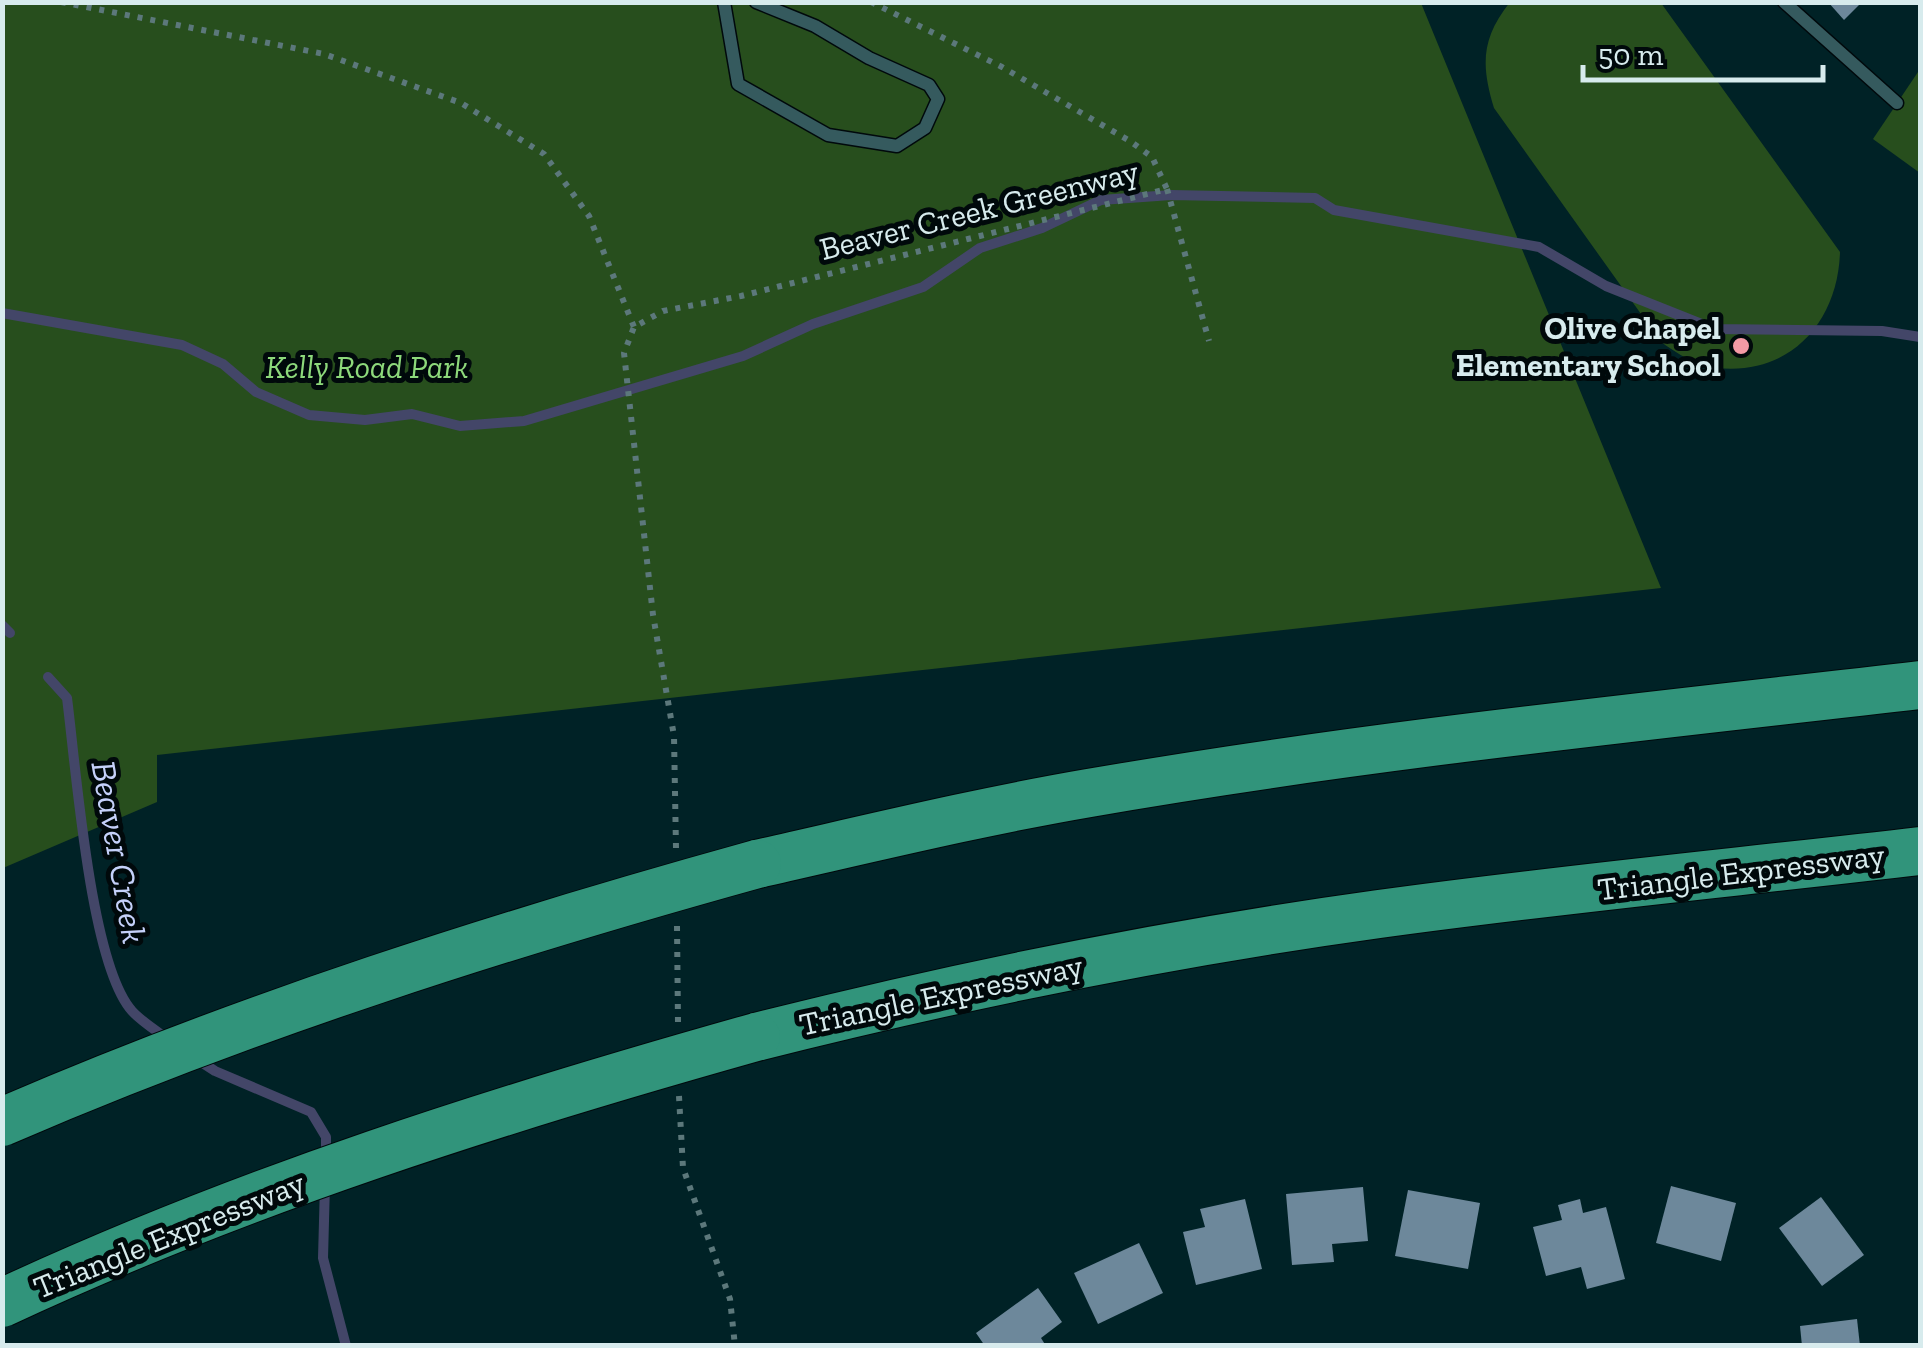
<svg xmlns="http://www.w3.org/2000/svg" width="1923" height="1348" font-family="'Zilla Slab',serif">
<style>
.green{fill:#274e1d}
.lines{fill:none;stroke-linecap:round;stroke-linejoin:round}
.stream{stroke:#434668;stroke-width:10}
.building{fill:#6d889b}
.lane-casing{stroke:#00090c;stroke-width:15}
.highway-casing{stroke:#00090c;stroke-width:50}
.path{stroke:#5c787b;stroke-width:6;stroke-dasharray:5 8;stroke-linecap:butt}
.lane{stroke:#355a5e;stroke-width:12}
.highway{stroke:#31947b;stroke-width:48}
.highway-bridge-casing{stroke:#00090c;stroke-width:50;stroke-linecap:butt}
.highway-bridge{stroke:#31947b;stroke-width:48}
.poi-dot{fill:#f49aa5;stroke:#00090b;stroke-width:4}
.labels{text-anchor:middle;stroke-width:10;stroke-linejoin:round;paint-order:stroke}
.street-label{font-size:32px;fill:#d7ebed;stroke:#00090b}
.poi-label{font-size:32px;font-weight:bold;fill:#d7ebed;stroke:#00090b;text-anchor:end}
.park-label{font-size:32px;font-style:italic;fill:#8dd97b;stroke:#00090b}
.water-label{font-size:35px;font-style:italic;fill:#c5d1fa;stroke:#00090b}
</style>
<rect width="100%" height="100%" fill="#002226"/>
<g class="green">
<path d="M 1510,2 L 1661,3 L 1840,252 C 1838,321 1791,376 1717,368 C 1696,366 1678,354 1661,342 L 1494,108 C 1481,65 1481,39 1510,2 Z"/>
<polygon points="3,3 1421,3 1661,588 157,755 157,802 3,868"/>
<polygon points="1920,69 1920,173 1873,139"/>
</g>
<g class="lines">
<g class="stream">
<polyline points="2,313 182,345 223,364 256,392 309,415 365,420 412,414 460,426 524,421 743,356 813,324 923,287 980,248 1042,228 1101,200 1171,195 1315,198 1334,210 1539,247 1606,286 1714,329 1882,331 1920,337"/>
<polyline points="2,625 10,633"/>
<path d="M 48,677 L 67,698 C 76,767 90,964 132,1011 C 142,1022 157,1031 169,1040"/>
<polyline points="195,1058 215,1071 311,1112 326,1137 326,1157"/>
<polyline points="325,1184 323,1258 346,1346"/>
</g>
</g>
<g class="building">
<polygon points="1828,2 1862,2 1844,20"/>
<polygon points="1671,1186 1736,1203 1721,1261 1656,1243"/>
<polygon points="1363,1187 1368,1241 1332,1244 1334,1262 1292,1265 1286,1194"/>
<polygon points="1408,1190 1480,1203 1468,1269 1395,1256"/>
<polygon points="1821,1197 1864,1255 1822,1286 1779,1228"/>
<polygon points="1245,1199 1262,1269 1196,1285 1183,1232 1205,1227 1200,1209"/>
<polygon points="1580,1199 1583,1213 1606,1207 1625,1279 1587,1289 1581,1267 1546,1276 1533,1227 1562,1220 1558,1205"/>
<polygon points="1139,1243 1163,1293 1098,1324 1074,1273"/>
<polygon points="1038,1288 1062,1322 1041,1338 1046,1346 985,1346 976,1333"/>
<polygon points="1857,1319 1860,1346 1802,1346 1800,1326"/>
</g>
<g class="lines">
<defs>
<g id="lane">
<polyline points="724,2 738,84 828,135 897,146 925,128 938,99 929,85 869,58 815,26 756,2"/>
<polyline points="1784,2 1897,103"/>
</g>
<g id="highway">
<path d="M 757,864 C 868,839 978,812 1089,793 C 1365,745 1643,717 1920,685"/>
<path d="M 756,1037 C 962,985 1169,943 1379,914 C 1559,889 1740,872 1920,851"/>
</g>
</defs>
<use href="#lane" class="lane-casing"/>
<use href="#highway" class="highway-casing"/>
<g class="path">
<polyline points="61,2 324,54 461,103 544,154 589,216 634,327"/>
<polyline points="1167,189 1209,341"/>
<polyline points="676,848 674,736 653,615 624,353 634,327 663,311 741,296 1167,189 1152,157 1130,141 1002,67 871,2"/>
<polyline points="677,926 678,1023"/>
<polyline points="679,1096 683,1168 730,1299 735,1346"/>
</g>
<use href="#lane" class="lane"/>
<use href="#highway" class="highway"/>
<defs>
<g id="highway-bridge">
<path d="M 2,1122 C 247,1016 501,935 757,864"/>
<path d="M 2,1303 C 244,1190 500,1109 756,1037"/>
</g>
</defs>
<use href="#highway-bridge" class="highway-bridge-casing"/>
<use href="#highway-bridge" class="highway-bridge"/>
</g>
<circle class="poi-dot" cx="1741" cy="346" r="10"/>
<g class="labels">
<g class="street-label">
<text transform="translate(979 210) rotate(-14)" y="11">Beaver Creek Greenway</text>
<text transform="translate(1741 872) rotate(-7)" y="11">Triangle Expressway</text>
<text transform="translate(941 995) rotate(-12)" y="11">Triangle Expressway</text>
<text transform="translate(169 1235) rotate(-22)" y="11">Triangle Expressway</text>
</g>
<g class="poi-label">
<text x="1721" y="339">Olive Chapel<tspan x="1721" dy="37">Elementary School</tspan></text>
</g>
<g class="park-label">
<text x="367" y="378">Kelly Road Park</text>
</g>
<g class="water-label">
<text transform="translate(119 852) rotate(80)" y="12">Beaver Creek</text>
</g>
</g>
<rect width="1923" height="1348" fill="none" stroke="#d7ebed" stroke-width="10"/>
<path d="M1583 65v15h240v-15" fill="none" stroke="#d7ebed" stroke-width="5"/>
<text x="1598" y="65" font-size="30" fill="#d7ebed" stroke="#00090b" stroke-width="8" paint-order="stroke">50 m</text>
</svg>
